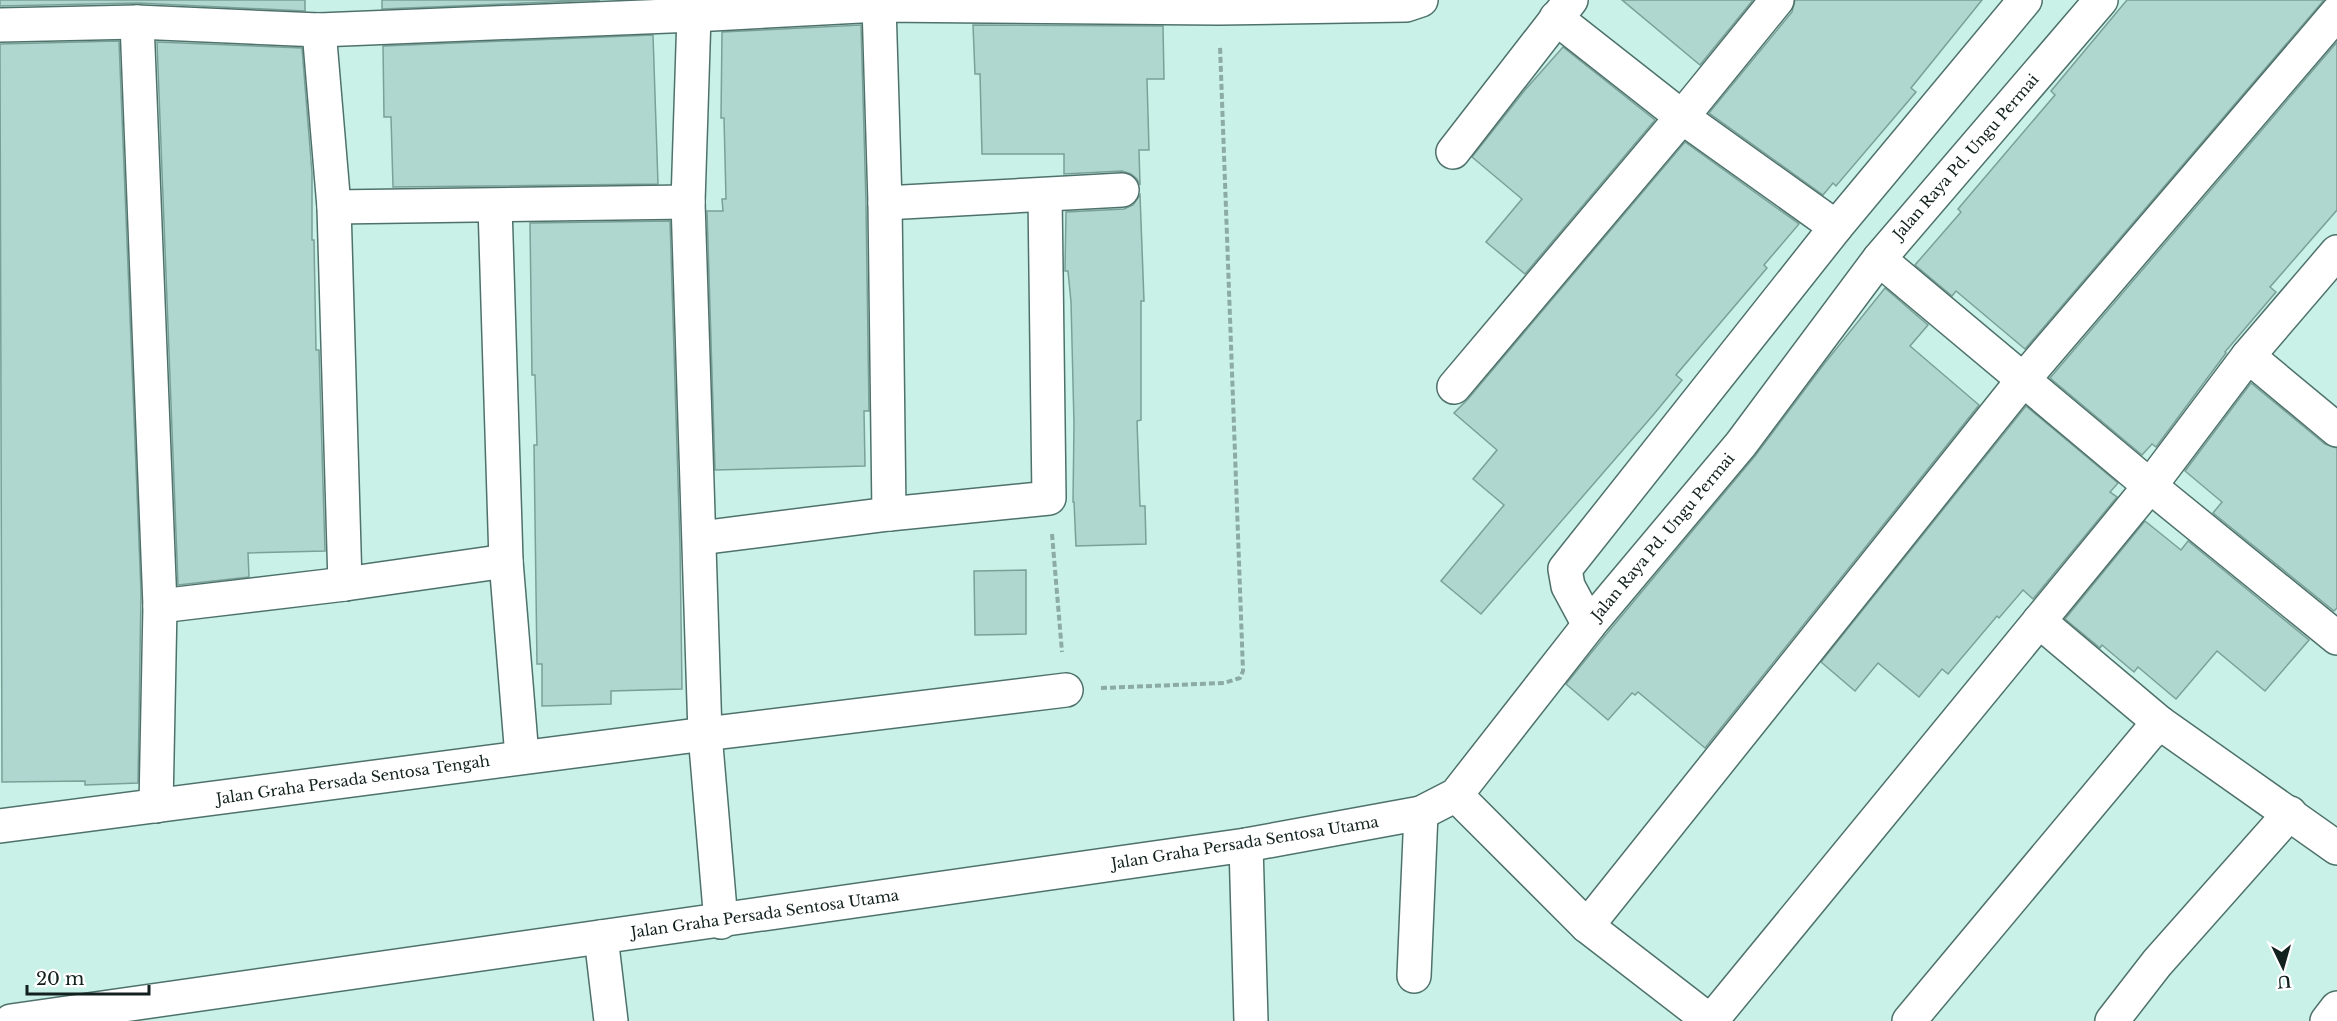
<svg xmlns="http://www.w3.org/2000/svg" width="2337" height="1021" font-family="'Libre Baskerville',serif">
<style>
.building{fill:#b0d7cf;stroke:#7aa098;stroke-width:1.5}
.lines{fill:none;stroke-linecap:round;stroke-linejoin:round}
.minor-casing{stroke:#4e726b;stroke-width:36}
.path{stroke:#8caba4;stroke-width:4;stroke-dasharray:6 3;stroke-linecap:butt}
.minor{stroke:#fff;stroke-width:33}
.labels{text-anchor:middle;stroke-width:6;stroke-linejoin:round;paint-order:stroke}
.street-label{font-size:15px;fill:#12211e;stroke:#fff}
</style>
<rect width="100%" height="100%" fill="#c9f1e8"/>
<g class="building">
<polygon points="0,0 305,0 305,11 138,3 0,6"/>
<polygon points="382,0 600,0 382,9"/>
<polygon points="1622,0 1753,0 1700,65"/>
<polygon points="1795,0 1982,0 1911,88 1916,92 1836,186 1833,183 1823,195 1709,113 1792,12"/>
<polygon points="2127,0 2324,0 2025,349 1956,291 1952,296 1915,265 1961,212 1958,209 2055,95 2051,91"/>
<polygon points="861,25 866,203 869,411 864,411 865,466 715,470 707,211 723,211 722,199 726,199 724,118 721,118 722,32"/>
<polygon points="973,25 1163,26 1164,79 1147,79 1149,150 1139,150 1140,185 1137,179 1131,174 1122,171 1064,174 1064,154 982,154 980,74 975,74"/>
<polygon points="653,35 658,184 393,187 391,117 384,117 383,46"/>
<polygon points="119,41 141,592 138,783 85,785 85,781 2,782 0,44"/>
<polygon points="157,42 302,48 312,173 312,240 314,240 316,350 319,350 325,551 248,553 249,577 178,585"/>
<polygon points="2337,42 2337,210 2270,287 2276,292 2225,352 2226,353 2156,447 2152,444 2142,455 2050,378"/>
<polygon points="1563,47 1655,120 1525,274 1486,242 1522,199 1472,157 1525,90"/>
<polygon points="1685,142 1799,224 1764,265 1767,268 1676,375 1682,380 1654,414 1481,614 1441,581 1504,505 1473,479 1497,450 1454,413 1468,399"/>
<polygon points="1140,195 1144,301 1141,301 1141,420 1137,421 1140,506 1145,506 1146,544 1076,546 1074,502 1073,502 1074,424 1071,302 1068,271 1065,271 1066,212 1124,209 1133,205"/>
<polygon points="670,221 680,545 682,689 611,691 611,704 542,706 542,664 537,664 534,445 537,445 535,375 532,375 530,223"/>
<polygon points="1885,288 1928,325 1910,346 1979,405 1705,748 1638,692 1635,695 1632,693 1608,720 1566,684 1604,637 1755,456 1824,364"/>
<polygon points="2251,383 2325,444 2337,448 2337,608 2334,611 2213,513 2222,502 2185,471"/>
<polygon points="2026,406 2118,483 2110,492 2117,497 2033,599 2023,590 1999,618 1997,616 1948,674 1942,669 1919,697 1878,663 1855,691 1821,662"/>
<polygon points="2145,521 2181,550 2188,541 2309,640 2265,691 2217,651 2176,699 2138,667 2134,672 2102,645 2100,648 2065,619"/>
<polygon points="1026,570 1026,634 975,635 974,571"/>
</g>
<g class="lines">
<defs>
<g id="minor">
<polyline points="879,5 885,203 889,514"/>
<polyline points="694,15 688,202 705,734 721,922"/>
<polyline points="1556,18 1682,117 1836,227"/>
<polyline points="137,22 160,606 156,806"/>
<polyline points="0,25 137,22 319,30 694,15 879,5 1219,8 1406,5 1421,0"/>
<polyline points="319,30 334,207 345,584"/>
<polyline points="1453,152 1571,0"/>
<polyline points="885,203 1122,190"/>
<polyline points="495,206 506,561 522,757"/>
<polyline points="334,207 688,202"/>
<polyline points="1879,259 2150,486 2337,638"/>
<polyline points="2248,356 2337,430"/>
<polyline points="1454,387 1682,117 1777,0"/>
<polyline points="700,538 889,514 1049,498 1045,195"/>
<polyline points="160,606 345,584 506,561"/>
<polyline points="2039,621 2160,723"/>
<polyline points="1589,625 1568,586 1565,569 1836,227 2025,0"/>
<polyline points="1456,795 1587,926 1710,1021"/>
<polyline points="0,826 705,734 1066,690"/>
<polyline points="1246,845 1251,1021"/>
<polyline points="1587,926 2023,380 2337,13"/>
<polyline points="601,937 611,1021"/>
<polyline points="1414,976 1421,813"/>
<polyline points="11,1021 1246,845 1421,813 1456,795 1589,625 1741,444 1879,259 2101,0"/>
<polyline points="1711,1021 2150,486 2248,356 2337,252"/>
<polyline points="1909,1021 2148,735 2160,723 2337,848"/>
<polyline points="2112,1021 2157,963 2290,813"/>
<polyline points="2327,1021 2337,1008"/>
</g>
</defs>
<use href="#minor" class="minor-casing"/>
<g class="path">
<polyline points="1052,534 1062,652"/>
<polyline points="1101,688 1224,683 1240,678 1243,671 1220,46"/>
</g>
<use href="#minor" class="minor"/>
</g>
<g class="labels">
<g class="street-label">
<text transform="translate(1966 157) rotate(-49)" y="5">Jalan Raya Pd. Ungu Permai</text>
<text transform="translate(1663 537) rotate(-50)" y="5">Jalan Raya Pd. Ungu Permai</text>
<text transform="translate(353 780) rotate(-8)" y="5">Jalan Graha Persada Sentosa Tengah</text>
<text transform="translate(1245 843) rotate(-9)" y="5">Jalan Graha Persada Sentosa Utama</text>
<text transform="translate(765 914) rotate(-8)" y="5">Jalan Graha Persada Sentosa Utama</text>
</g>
</g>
<g transform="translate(2283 967) rotate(175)" stroke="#ffffff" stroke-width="4.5" paint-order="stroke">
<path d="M0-4.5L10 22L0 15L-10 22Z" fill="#12211e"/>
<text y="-9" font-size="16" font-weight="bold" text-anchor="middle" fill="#12211e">U</text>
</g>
<path d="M27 985v9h122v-9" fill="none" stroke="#12211e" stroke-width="3"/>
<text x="36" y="985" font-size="18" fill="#12211e" stroke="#ffffff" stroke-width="4.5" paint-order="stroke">20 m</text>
</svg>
